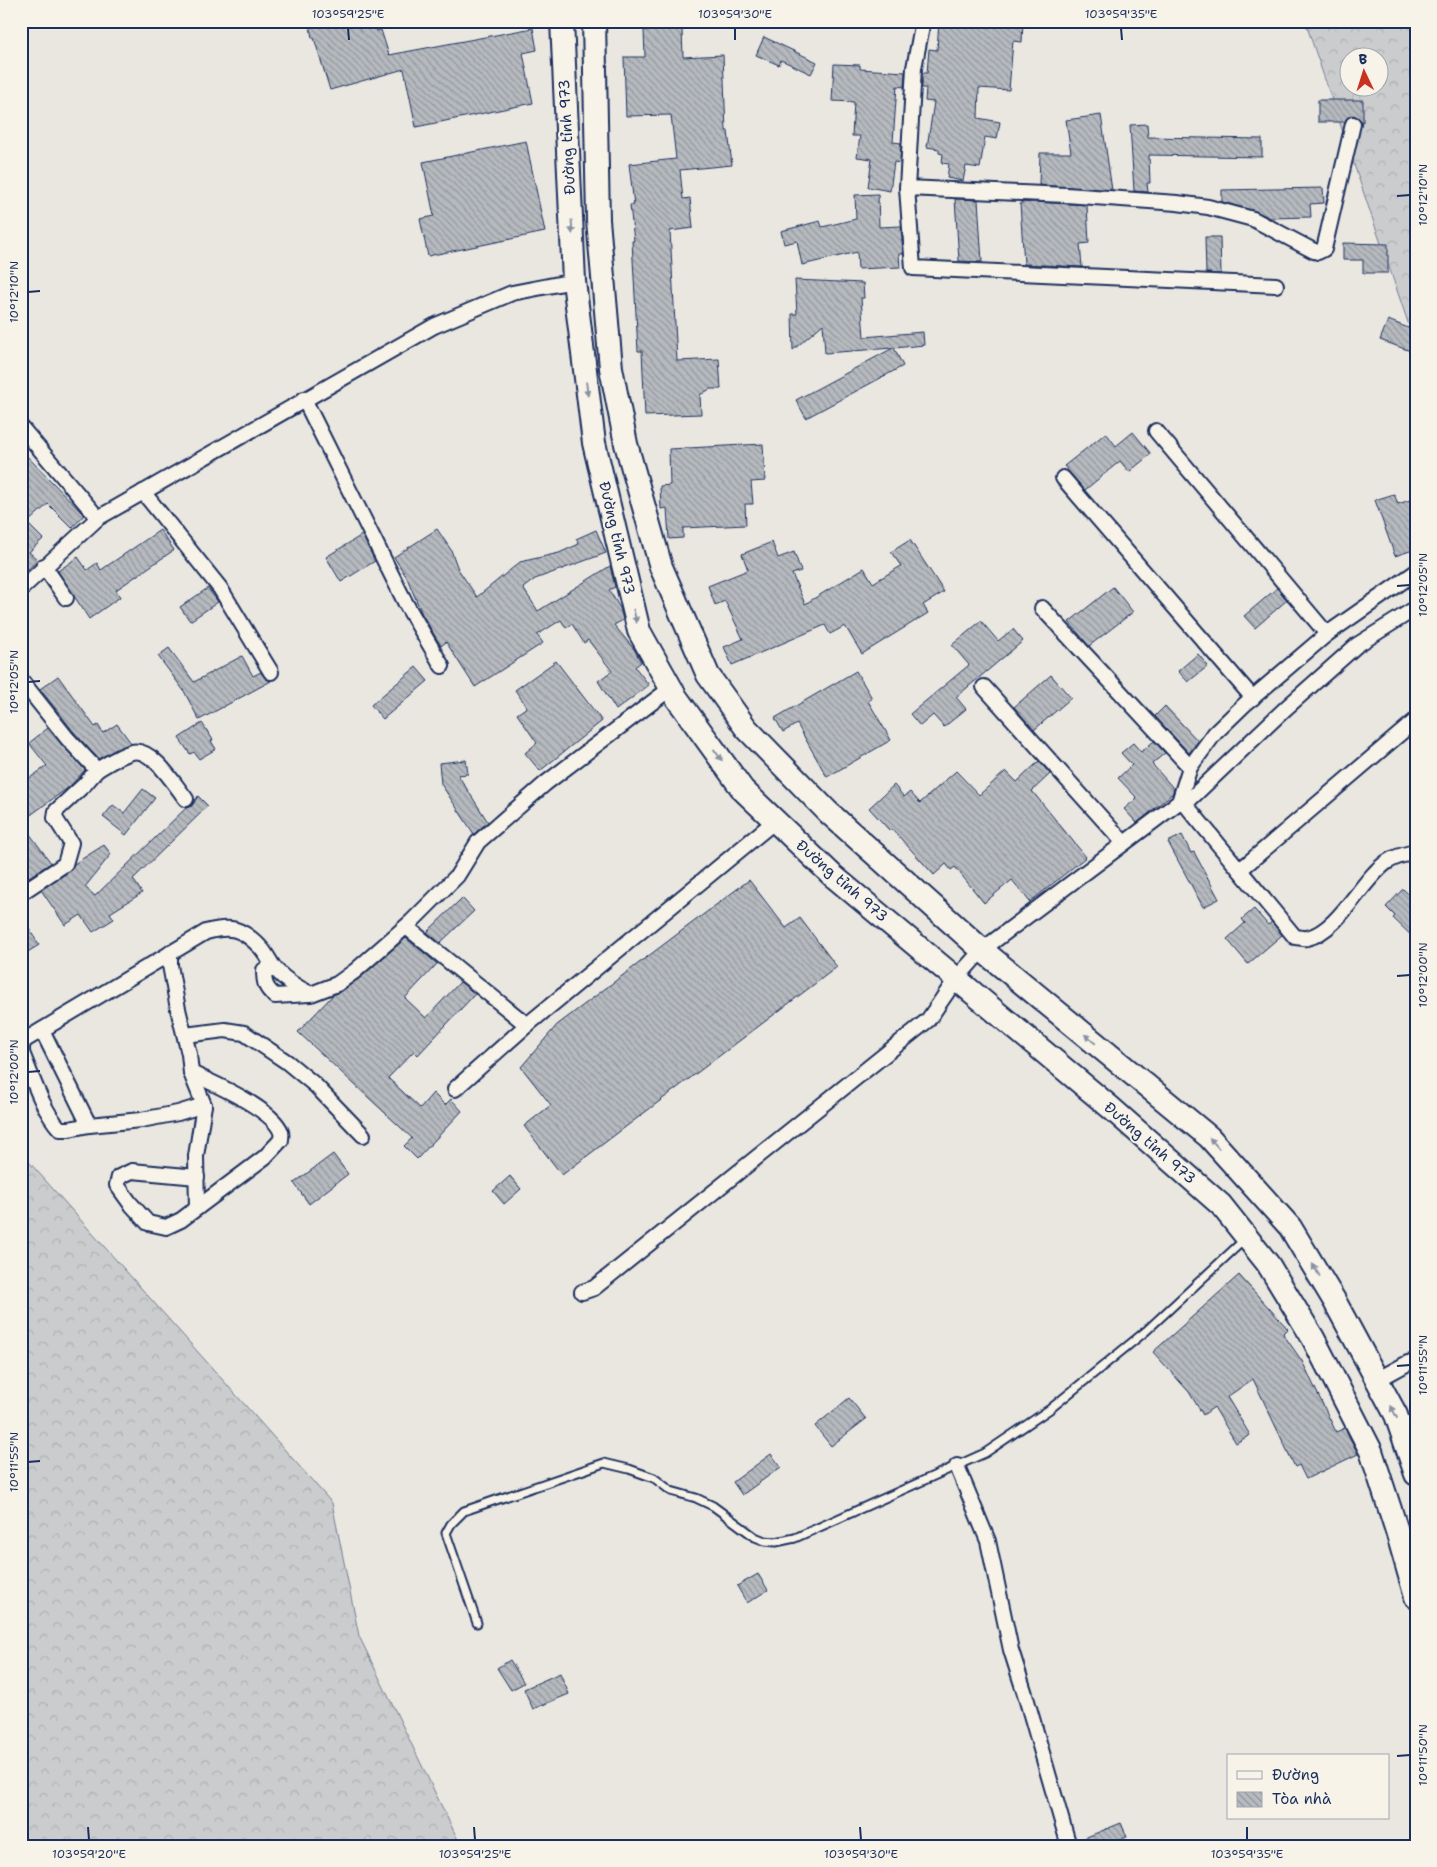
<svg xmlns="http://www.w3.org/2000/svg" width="1437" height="1867" font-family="'Shantell Sans',sans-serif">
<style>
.forest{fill:url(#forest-crowns);stroke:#737e96;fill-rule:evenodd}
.building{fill:url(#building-back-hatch);stroke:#1b2f5e}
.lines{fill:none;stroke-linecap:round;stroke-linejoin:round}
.lane-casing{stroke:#1b2f5e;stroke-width:11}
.street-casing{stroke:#1b2f5e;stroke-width:18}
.primary-casing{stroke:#1b2f5e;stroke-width:26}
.lane{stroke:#f7f3e8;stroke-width:7}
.street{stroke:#f7f3e8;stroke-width:14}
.primary{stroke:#f7f3e8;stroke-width:22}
.oneway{fill:#8991a3}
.ticks{fill:none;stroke:#1b2f5e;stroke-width:2}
.labels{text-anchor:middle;stroke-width:4;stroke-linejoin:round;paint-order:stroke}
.street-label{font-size:15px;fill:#1b2f5e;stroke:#f7f3e8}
.neatline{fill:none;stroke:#1b2f5e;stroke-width:2}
.ticks-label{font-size:12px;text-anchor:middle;fill:#1b2f5e}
</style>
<defs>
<pattern id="forest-crowns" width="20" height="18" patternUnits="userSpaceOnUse" patternTransform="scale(1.25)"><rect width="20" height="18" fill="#cbcccd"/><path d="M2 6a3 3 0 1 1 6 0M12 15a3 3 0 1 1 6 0" fill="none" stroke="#aeb0b2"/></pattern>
<pattern id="building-back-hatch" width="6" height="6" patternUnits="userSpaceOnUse" patternTransform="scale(1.25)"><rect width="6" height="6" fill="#b6babf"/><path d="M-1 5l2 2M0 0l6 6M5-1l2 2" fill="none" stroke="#93989e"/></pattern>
</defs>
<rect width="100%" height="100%" fill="#eae7e0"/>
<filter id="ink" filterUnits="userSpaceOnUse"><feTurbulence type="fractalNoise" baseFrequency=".02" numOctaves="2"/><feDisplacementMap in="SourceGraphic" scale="10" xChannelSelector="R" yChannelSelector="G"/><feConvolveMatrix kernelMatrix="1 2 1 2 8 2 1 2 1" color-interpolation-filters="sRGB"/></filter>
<g filter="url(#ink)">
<g class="forest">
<path d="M 1305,21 L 1416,21 L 1416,344 L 1415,343 ZM 1350,58 L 1380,58 L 1380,88 L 1350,88 Z"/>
<polygon points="21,1153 332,1503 359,1636 461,1846 21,1846"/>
</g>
<g class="building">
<polygon points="309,21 375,21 377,31 381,30 389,55 533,28 537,50 523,53 533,103 416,127 404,69 330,90 314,38 312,38"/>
<polygon points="939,21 1023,21 1022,42 1013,41 1009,90 979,88 978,118 1000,122 997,139 985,137 980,168 966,166 963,181 947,178 949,164 942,163 943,154 939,153 939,149 927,147 934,102 925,101 926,88 922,88 922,73 927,73 929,49 937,50"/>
<polygon points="682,29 683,57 723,55 726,131 728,131 732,165 680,170 683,199 690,198 693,228 670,231 677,361 719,359 721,389 710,389 700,395 701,414 645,416 642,351 638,351 632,241 634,241 630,205 634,205 629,164 676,159 671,115 626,116 624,57 645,57 644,30"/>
<polygon points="764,37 817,62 811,74 781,60 779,65 756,55"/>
<polygon points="834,64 860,65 860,69 905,72 904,87 897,86 893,142 901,143 900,163 894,162 890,191 868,187 872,159 857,157 860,136 852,136 854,102 832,101"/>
<polygon points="1318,100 1363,100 1363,122 1354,115 1347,118 1345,122 1318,122"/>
<polygon points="1101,115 1112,190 1039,185 1040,153 1071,153 1066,120"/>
<polygon points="1147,124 1148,137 1262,139 1262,157 1149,155 1150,183 1147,183 1148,192 1134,191 1130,125"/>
<polygon points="526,141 545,232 428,256 420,219 434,216 423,162"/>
<polygon points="1323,188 1324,203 1310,204 1311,217 1271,218 1255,211 1222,202 1222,190"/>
<polygon points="878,194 879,227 901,226 903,254 899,254 900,267 858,269 857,252 802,265 797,241 784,244 781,231 820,221 822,227 856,219 855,195"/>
<polygon points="955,199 978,200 982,262 959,261"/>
<polygon points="1034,202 1087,205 1089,243 1080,244 1082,267 1024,264 1020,203"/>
<polygon points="1205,237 1220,237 1221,274 1206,273"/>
<polygon points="1343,243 1388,244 1388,273 1363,273 1363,260 1343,260"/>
<polygon points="795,280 863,283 864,298 861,298 864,337 923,332 924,345 894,348 903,366 806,418 796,400 893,348 825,353 823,324 793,350 792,314 797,314"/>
<polygon points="1388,320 1416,331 1416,353 1380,340"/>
<polygon points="1133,432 1151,454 1129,472 1120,461 1085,490 1064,466 1106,433 1116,446"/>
<polygon points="763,444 765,481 751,482 753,504 745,504 746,525 683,528 683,538 669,539 667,508 661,509 660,486 670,485 669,449"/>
<polygon points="21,450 84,515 72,528 48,504 27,523 43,539 29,552 38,560 21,576"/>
<polygon points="1394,494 1398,504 1416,498 1416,549 1395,556 1375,500"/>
<polygon points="437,529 451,550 458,569 477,597 520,562 559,553 579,544 576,539 596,530 606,553 535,579 523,588 538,611 610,566 615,587 609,590 620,608 623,620 614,625 634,649 641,662 635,667 649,685 616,710 598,681 612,671 588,640 584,643 572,624 566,628 561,620 537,635 543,643 475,687 446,642 441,646 422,614 407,578 394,557"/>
<polygon points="160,530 174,550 116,590 120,597 89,619 58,571 78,557 87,570 97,563 101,570"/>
<polygon points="362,535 375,561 341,582 326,557"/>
<polygon points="910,540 944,592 923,605 928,613 862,654 845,626 830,634 825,625 732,665 724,647 743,639 725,601 715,605 708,586 748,570 742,554 772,542 778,558 794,552 801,571 792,574 805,604 864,568 873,583 901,566 891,552"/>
<polygon points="1113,587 1133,612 1089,646 1069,622"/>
<polygon points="208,588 218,602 190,621 180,607"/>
<polygon points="1277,588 1287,600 1255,628 1244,616"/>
<polygon points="981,621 998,641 1013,629 1023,641 956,697 966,709 944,727 933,715 920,726 910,714 969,665 952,645"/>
<polygon points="169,648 194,682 242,656 253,676 261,672 266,679 271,681 199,720 184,691 158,656"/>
<polygon points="1198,654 1208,666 1188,682 1178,671"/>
<polygon points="556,661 602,721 540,771 525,753 537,743 517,714 527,707 515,690"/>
<polygon points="416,667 428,681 383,719 371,705"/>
<polygon points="856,671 872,698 868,701 891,740 827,777 797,724 783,732 775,718"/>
<polygon points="1051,675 1071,698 1034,730 1014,707"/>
<polygon points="58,676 95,727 98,725 103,733 117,724 131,743 98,759 74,732 40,689"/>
<polygon points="1165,706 1198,741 1189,753 1155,716"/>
<polygon points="202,723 213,740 211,741 216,749 199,759 194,752 190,754 179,738"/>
<polygon points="48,728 85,770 69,787 21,822 21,784 47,766 29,743"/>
<polygon points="1154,741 1165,753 1152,764 1174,789 1172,794 1137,823 1124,809 1137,798 1118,778 1132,765 1121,753 1133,743 1141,752"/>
<polygon points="466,760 468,774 458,775 488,822 474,834 441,784 439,763"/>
<polygon points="1039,761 1050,774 1032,791 1086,857 1030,902 1012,880 984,903 955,867 951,870 946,864 934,875 892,829 890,831 869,808 894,785 904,797 910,792 920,803 956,771 979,795 1006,771 1017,782"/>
<polygon points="143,789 155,798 126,835 103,817 113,805 124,813"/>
<polygon points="198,796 208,806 133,879 142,893 110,913 114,919 93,932 81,915 65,925 41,890 70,871 74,864 104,845 111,854 85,887 95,896 186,808 192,806"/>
<polygon points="21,822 51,863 21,882"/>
<polygon points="1182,835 1191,853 1194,852 1219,899 1203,907 1168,842"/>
<polygon points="749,880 786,928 800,918 837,967 562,1175 524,1126 551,1105 521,1067 557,1025"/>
<polygon points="1403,889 1416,901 1416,940 1393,918 1395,916 1386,907"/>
<polygon points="462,898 474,911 440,943 427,932"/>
<polygon points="1254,909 1268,925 1272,922 1282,935 1248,964 1227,939 1245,923 1242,919"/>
<polygon points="21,916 39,945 21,956"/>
<polygon points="406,938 437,964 405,998 426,1018 460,982 475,994 418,1055 414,1051 388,1078 420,1108 433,1093 445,1105 451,1099 462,1111 417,1159 404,1146 412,1138 298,1032 333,995 342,991 360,978"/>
<polygon points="333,1154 348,1174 309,1204 294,1183"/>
<polygon points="510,1176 521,1189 504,1204 493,1191"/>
<polygon points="1239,1275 1288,1329 1283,1334 1302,1361 1336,1432 1345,1428 1358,1454 1306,1479 1299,1465 1295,1467 1253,1379 1227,1397 1250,1435 1236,1443 1214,1407 1203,1415 1189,1392 1153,1352"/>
<polygon points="849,1398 866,1419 831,1446 815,1426"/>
<polygon points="771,1454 781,1467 742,1495 733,1482"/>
<polygon points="758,1574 768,1590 747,1603 737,1586"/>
<polygon points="510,1660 524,1683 511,1690 497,1668"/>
<polygon points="560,1673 569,1694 533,1709 524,1689"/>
<polygon points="1121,1823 1127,1837 1104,1846 1078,1846 1077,1841"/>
</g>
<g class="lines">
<defs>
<polyline id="lane" points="477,1623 446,1533 451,1524 464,1511 604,1463 629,1469 654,1478 671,1491 696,1498 713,1506 755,1537 765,1541 776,1542 795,1538 985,1453 1050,1409 1146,1331 1245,1239"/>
<g id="street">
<polyline points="923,21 914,68 907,188 1066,195 1177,203 1208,207 1253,219 1314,251 1318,252 1324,249 1353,124"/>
<polyline points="907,188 913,268 1276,285"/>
<polyline points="304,399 406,604 442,666"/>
<polyline points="21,427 98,518"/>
<polyline points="1156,431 1327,634"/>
<polyline points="1063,478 1253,698"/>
<polyline points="143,492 220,588 271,672"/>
<polyline points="44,566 66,598"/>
<polyline points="21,589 98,518 434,326 512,293 574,281"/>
<polyline points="1042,608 1190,767"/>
<polyline points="21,680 67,738 97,770 85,784 56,811 55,818 71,843 65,864 21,893"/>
<polyline points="984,687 1124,843"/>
<path d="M 97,770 C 107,764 120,755 132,752 C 152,747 175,785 186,799"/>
<path d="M 1179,802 L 1185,804 L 1295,937 C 1299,937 1304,939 1307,938 C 1339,931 1362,879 1387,862 C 1396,856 1405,854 1416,852"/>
<polyline points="1185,804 1286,708 1357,645 1416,608"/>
<polyline points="1240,870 1416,720"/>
<polyline points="409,929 527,1025"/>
<polyline points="170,953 170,965 178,1009 189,1054 191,1073 204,1105 196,1156 197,1208"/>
<path d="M 276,970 L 264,970 C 264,982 265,988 275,996 L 309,994"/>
<polyline points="42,1030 89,1125"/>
<polyline points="185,1035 225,1030 244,1033 287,1062 315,1085 363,1135"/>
<path d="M 191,1073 C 213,1083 273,1109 281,1132 C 282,1134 281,1137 281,1140 L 265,1157 L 181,1220 L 166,1227 L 148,1223 L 130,1203 L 117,1185 L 119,1177 L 132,1171 L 197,1177"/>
<polyline points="455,1089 527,1025 775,821"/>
<path d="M 204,1105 L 178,1113 L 141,1120 L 89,1125 L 69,1129 L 60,1129 C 43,1111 32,1077 22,1053 L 22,1045 L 25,1040 L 206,932 C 230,925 242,928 260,947 C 267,954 270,963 276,970 C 285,980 298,988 311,994 L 337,984 L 355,971 L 411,922 L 457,876 L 478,842 L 546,783 L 671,688"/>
<polyline points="582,1292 594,1288 928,1020 956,979 982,950 1179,802 1190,767 1215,733 1244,705 1327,634 1416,572"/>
<polyline points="1377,1380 1408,1363 1416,1361"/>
<polyline points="957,1466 988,1541 1011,1650 1025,1694 1069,1846"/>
</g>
<g id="primary">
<polyline points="562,21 574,281 594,443 639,631 676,697 743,790 832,875 1111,1108 1221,1205 1268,1264 1313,1338 1371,1451 1397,1531 1416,1597"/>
<polyline points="594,21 598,220 611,368 626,444 661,567 708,675 746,728 828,812 982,950 1209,1137 1290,1227 1334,1300 1396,1415 1416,1474"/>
</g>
</defs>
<use href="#lane" class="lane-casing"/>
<use href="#street" class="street-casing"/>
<use href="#primary" class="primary-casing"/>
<use href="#lane" class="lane"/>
<use href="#street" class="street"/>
<use href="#primary" class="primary"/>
</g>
<defs><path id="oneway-solid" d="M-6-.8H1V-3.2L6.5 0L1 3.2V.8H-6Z" transform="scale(1.25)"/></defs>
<g class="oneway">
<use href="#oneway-solid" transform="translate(572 227) rotate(87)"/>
<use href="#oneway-solid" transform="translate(587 389) rotate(83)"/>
<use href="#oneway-solid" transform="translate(635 616) rotate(77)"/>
<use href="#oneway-solid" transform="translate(718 755) rotate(54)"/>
<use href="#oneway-solid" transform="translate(1090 1039) rotate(-140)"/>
<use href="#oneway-solid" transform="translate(1214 1143) rotate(-132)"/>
<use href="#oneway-solid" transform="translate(1316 1270) rotate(-121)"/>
<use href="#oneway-solid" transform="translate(1394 1412) rotate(-116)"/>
</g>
</g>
<path class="ticks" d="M 348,28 L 349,40M 735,28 L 735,40M 1121,28 L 1122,40M 1397,196 L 1410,195M 28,292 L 40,291M 1397,586 L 1410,585M 28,682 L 40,681M 1397,976 L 1410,975M 28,1072 L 40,1071M 1397,1366 L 1410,1365M 28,1462 L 40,1461M 1397,1756 L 1410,1755M 88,1827 L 89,1840M 474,1827 L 475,1840M 860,1827 L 861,1840M 1247,1827 L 1247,1840"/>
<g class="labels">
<g class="street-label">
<text transform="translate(567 137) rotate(-93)" y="5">Đường tỉnh 973</text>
<text transform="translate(617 538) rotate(77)" y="5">Đường tỉnh 973</text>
<text transform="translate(842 881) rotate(41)" y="5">Đường tỉnh 973</text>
<text transform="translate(1150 1143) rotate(41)" y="5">Đường tỉnh 973</text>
</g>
</g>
<rect width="1437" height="1867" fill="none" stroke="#f7f3e8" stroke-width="55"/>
<rect x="1227" y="1754" width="162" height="65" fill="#f7f3e8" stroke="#9fa5b1"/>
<rect x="1237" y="1771" width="25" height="8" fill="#f7f3e8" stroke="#9fa5b1"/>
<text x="1272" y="1780" font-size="15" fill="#1b2f5e">Đường</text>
<rect x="1237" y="1792" width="25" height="15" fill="url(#building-back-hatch)" stroke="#9fa5b1"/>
<text x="1272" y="1804" font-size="15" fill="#1b2f5e">Tòa nhà</text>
<g transform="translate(1364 72) rotate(356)"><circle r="24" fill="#f7f3e8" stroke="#9fa5b1"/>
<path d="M0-4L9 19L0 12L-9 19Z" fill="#c8321e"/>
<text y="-8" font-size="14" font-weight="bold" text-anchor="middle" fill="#1b2f5e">B</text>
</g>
<rect x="28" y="28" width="1382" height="1812" class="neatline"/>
<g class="ticks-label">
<text x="348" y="18">103°59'25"E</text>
<text x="735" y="18">103°59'30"E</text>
<text x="1121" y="18">103°59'35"E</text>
<text transform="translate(1423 195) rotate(-90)" y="4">10°12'10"N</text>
<text transform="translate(14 292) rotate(-90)" y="4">10°12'10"N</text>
<text transform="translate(1423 585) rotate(-90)" y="4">10°12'05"N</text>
<text transform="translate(14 682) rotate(-90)" y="4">10°12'05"N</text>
<text transform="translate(1423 975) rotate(-90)" y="4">10°12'00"N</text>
<text transform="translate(14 1072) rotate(-90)" y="4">10°12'00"N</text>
<text transform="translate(1423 1365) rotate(-90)" y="4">10°11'55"N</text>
<text transform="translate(14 1462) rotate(-90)" y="4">10°11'55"N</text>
<text transform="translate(1423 1755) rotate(-90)" y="4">10°11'50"N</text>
<text x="89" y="1858">103°59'20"E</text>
<text x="475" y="1858">103°59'25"E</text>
<text x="861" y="1858">103°59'30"E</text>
<text x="1247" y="1858">103°59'35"E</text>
</g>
</svg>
